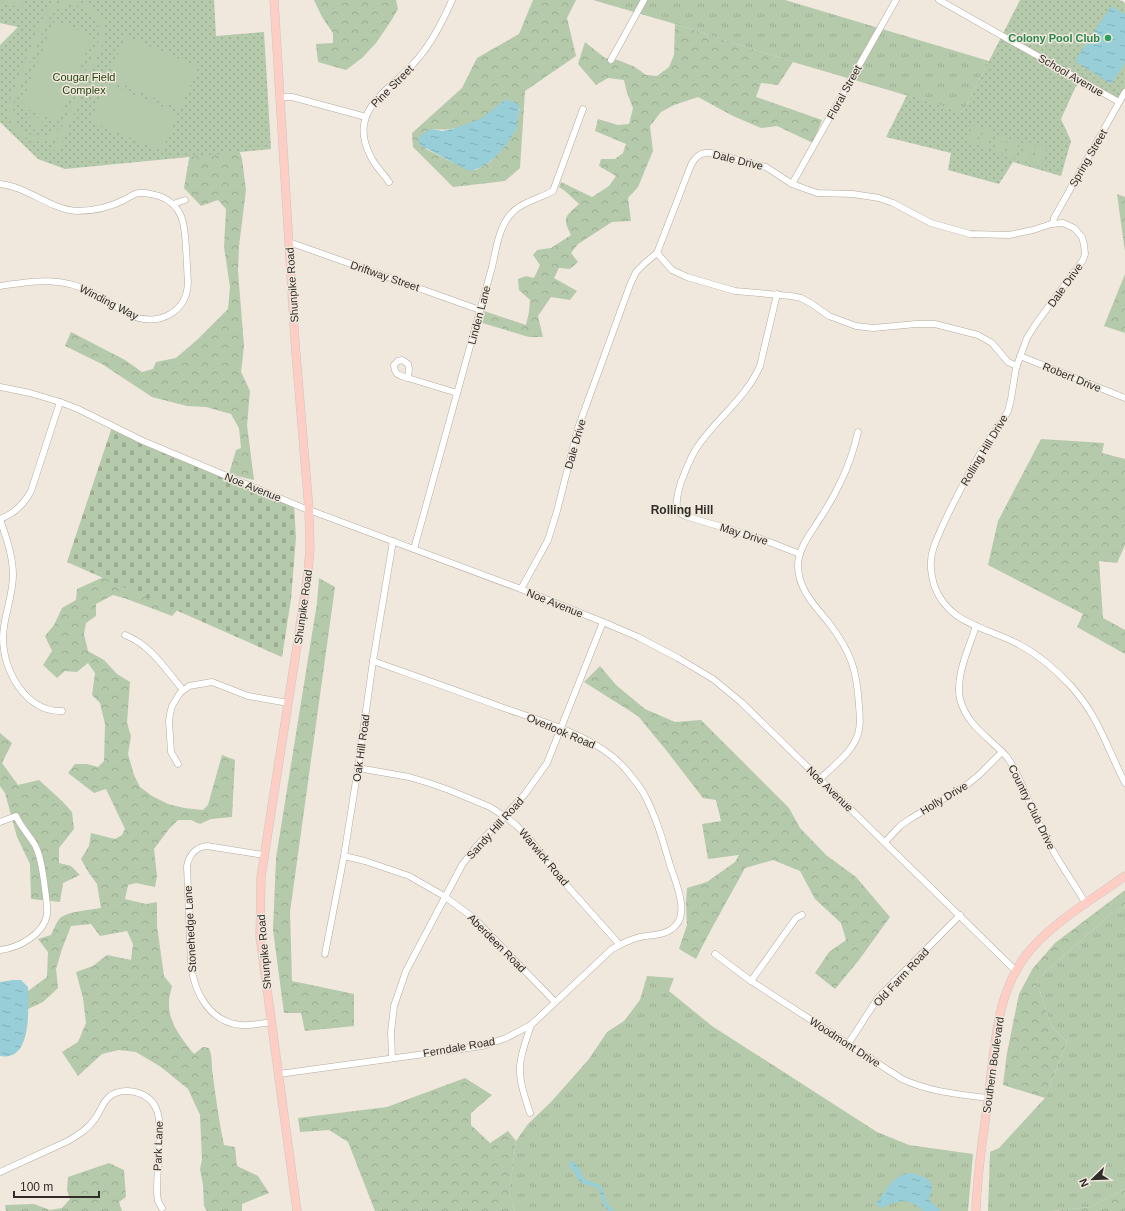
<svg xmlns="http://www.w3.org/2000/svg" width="1125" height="1211" font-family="Helvetica,sans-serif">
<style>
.grass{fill:url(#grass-tufts)}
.forest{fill:url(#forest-crowns);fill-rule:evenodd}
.cemetery{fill:url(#cemetery-stones)}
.park{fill:url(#park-dots)}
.pitch{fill:#b5c9ab;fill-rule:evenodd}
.water{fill:url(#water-ripples)}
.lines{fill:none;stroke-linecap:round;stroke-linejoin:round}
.minor-casing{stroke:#b3aba0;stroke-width:7}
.major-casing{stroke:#c9c8c7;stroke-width:9}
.minor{stroke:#fff;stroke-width:6}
.major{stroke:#fecdc4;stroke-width:8}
.leisure-dot{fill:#2e9e5b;stroke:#f0e8dd;stroke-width:1.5}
.labels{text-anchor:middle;stroke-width:3;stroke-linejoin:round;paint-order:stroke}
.leisure-label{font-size:11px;font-weight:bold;fill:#27864d;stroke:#f0e8dd;text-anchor:end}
.street-label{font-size:11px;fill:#302c28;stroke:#f0e8dd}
.park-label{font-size:11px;fill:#264510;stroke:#f0e8dd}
.neighbourhood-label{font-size:12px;font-weight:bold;fill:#302c28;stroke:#f0e8dd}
</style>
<defs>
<pattern id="grass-tufts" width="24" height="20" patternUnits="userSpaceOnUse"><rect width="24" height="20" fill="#b5c9ab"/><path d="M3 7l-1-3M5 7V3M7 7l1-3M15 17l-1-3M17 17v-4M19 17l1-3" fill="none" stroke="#9cad93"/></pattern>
<pattern id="forest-crowns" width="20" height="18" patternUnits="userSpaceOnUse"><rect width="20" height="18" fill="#b5c9ab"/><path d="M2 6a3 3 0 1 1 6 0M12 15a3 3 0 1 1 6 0" fill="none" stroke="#9cad93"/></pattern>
<pattern id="cemetery-stones" width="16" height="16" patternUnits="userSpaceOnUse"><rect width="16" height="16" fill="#b5c9ab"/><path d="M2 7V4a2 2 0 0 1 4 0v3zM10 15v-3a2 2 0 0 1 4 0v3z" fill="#9cad93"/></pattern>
<pattern id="park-dots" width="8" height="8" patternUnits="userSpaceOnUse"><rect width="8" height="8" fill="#b5c9ab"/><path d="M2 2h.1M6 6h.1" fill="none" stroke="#9cad93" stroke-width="1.8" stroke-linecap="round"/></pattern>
<pattern id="water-ripples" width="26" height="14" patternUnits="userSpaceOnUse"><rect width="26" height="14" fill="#97ced8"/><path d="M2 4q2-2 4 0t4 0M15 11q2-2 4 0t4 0" fill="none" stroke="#82b1b9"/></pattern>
</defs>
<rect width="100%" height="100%" fill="#f0e8dd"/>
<g class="grass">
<polygon points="593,0 785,0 989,61 963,112 793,62 675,24"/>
<polygon points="1125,907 1125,1189 1090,1207 1052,1211 988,1211 990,1152 999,1148 1045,1098 1067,1042 1052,1027 1036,980 1112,913"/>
<polygon points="647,976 674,978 669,991 712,1026 877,1132 909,1145 973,1154 968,1211 515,1211 509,1194 516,1141 528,1124 551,1102 589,1059 607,1032 624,1021 640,1000"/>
</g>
<g class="forest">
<polygon points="314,0 396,0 398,9 391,21 376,43 362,58 346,70 318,62 316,44 333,43 333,33 322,17"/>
<path d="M 533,0 L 576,0 L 567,18 L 576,56 L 525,91 L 520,168 L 505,181 L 453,187 L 413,147 L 412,133 L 462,88 L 477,58 L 519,34 ZM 506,99 L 520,109 L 517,119 L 517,129 L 491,161 L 476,170 L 452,162 L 426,149 L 432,129 C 449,131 467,127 481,119 C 490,114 498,105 506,99 Z"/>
<path d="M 675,24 L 793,62 L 778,85 L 761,83 L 756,97 L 822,120 L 813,143 L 777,126 L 761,128 L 733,116 L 698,97 L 674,105 L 661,112 L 650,126 L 653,151 L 638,187 L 628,198 L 631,221 L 612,222 L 578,244 L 571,253 L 578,262 L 570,269 L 559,268 L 554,278 L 577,291 L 570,300 L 551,297 L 538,316 L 543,337 L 529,337 L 479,322 L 484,311 L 526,325 L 529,312 L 530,300 L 519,290 L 518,279 L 526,276 L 534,278 L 540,265 L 533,255 L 537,250 L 551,248 L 571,235 C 562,217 565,217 579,204 L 565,191 L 559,187 L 561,182 L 592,197 L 609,186 L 616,176 L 599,166 L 601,159 L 615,159 L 623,153 L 626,144 L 595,131 L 598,119 L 618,125 L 629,124 L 633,108 L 627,93 L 624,80 L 608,78 L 596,85 L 578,64 L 585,42 L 605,58 L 618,60 L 635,67 L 646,75 L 657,76 L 669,67 L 674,55 Z"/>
<polygon points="238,146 242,159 246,190 239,246 238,271 244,346 241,372 250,391 247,425 254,480 229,474 236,450 241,448 239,428 231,414 206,407 187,406 152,397 102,364 65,346 71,332 125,360 142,372 153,369 156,362 176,358 198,339 228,309 230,287 224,247 226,209 218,200 201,206 184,188 191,147"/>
<polygon points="1117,194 1125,197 1125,252"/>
<polygon points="1125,274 1125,333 1104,326"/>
<polygon points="1041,439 1104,443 1102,453 1125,459 1125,545 1117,563 1099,561 1103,618 1125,630 1125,654 1077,627 1083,614 988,565 998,521"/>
<path d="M 108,575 L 180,607 L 172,616 L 127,599 L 113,595 L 96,604 L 96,616 L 86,623 L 84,634 L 88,651 L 104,660 L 117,674 L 130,682 L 127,723 L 131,736 L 128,754 L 134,775 L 140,787 L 152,796 L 168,804 L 184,808 L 203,810 L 208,805 L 222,755 L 235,760 L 232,817 L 211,819 L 200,824 L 191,820 L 178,820 L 169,829 L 154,849 L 157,876 L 155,887 L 136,883 L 128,885 L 125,899 L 146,904 L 157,902 L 157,926 L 164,976 L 172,986 C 171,991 169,997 169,1002 C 168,1023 182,1039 194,1054 L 203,1047 L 209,1048 C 213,1058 211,1066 213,1076 C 216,1099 219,1122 224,1145 L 235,1147 L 237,1166 L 258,1176 L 269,1193 L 242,1204 L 242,1211 L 207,1211 L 204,1206 L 203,1185 L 200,1169 L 202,1160 L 200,1115 L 188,1089 L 161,1067 L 136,1052 L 119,1050 L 102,1054 L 78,1076 L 62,1052 L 78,1042 L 86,1023 L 83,998 L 76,972 L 93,966 L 107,955 L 131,960 L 133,944 L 127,931 L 100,936 L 91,924 L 71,926 L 62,949 L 56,969 L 58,988 L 43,1002 L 28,1009 L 28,991 L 47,977 L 48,952 L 38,939 L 51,935 C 54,930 56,922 60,918 C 69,911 90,910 101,908 L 97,884 L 89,873 L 81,859 L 89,846 L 91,833 L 115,839 L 122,835 L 125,829 L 106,789 L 94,793 L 68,773 L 75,764 L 87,764 L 98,767 L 104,761 L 105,724 L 100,703 L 92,695 L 95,673 L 88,663 L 77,672 L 65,671 L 57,678 L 43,665 L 52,651 L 45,636 L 54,625 L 62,608 L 76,600 L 77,589 Z"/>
<polygon points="319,578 335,587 290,912 292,981 354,994 354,1026 305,1031 301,1013 284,1013 273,930 276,858 317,603"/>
<path d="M 600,666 L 616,685 L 645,709 L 675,722 L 701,720 L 789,808 L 800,828 L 826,855 L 856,877 L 890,917 L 859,960 L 835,989 L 815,973 L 829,952 L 846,940 L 841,923 L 815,899 L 800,871 L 773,860 L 745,868 C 729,898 711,928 696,959 L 679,949 L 687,925 L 686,903 L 687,888 L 707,882 L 735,862 L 739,855 L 708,859 L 702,824 L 721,821 L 716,800 L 703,798 L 666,750 L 638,716 L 584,682 Z"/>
<polygon points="0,733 12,743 2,763 18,785 39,780 62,801 72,812 74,829 59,848 59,863 71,866 80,875 63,883 60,902 31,899 30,864 17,837 5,793 0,786"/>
<polygon points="1125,890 1125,907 1112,913 1036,980 1052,1027 1067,1042 1045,1098 1003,1085 1007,1053 1019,994 1033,968 1055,943"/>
<polygon points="465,1078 492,1095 471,1113 471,1125 490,1143 508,1131 516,1141 509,1194 515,1211 375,1211 348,1142 329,1130 300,1132 298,1118 387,1107"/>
<polygon points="109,1163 124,1170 126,1197 119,1202 122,1211 6,1211 5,1205 34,1204 50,1210 62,1208 70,1199 67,1190 68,1177"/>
<polygon points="1125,1189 1125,1211 1052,1211 1090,1207"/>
</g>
<polygon class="cemetery" points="112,427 294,504 296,537 291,599 282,657 67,562"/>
<g class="park">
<polygon points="0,0 214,0 216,36 264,32 271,149 65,169 38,159 0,122 0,45 18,27 0,23"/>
<polygon points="1020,0 1120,0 1125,3 1125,88 1119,99 1082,80 1075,88 1061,119 1071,141 1061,176 1013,162 999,184 948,170 951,153 886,137 907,95 963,112"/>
</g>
<g class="pitch">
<polygon points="0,0 24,0 22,8 0,2"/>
<path d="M 67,0 C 91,0 111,19 103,44 L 58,152 L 53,150 L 58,137 L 49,141 L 40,142 L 33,141 L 24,137 L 16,130 L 11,123 L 8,108 L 12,93 L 43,17 L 54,5 ZM 69,5 C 89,4 102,21 99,40 L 63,125 C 43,149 8,132 14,102 L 48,19 L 57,10 Z"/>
<polygon points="55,20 93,36 58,121 20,106"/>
<polygon points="126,36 198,67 180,109 108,78"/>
<polygon points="106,83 178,113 162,151 90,121"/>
<path d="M 32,117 C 38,116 43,120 43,126 L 36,127 L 34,130 L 30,128 L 31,125 L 27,119 Z"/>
<polygon points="972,125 981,128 975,147 966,144"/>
<polygon points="984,128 993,131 987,150 978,148"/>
<polygon points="999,133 1008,136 1002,155 993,152"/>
<polygon points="1011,137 1020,139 1014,159 1005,156"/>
<polygon points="1026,141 1035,144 1029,163 1020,160"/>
<polygon points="1038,144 1047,147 1041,167 1032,164"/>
</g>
<g class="water">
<polygon points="1111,6 1125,14 1125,63 1111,84 1075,61"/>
<path d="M 506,99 L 518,104 C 521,110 519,113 517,119 C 517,122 518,126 517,128 C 516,131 513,134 512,136 C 502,151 488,168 469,171 L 420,145 L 418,138 L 427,131 L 432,129 L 442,131 L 456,128 L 482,118 Z"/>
<path d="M 13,980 L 21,980 L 28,987 C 28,1007 33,1062 0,1056 L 0,982 Z"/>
<path d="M 571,1161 L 573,1161 L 579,1168 L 584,1179 L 600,1185 L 605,1196 L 606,1202 L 614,1211 L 609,1211 L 604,1206 L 598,1188 C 593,1185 587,1186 582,1183 C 576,1179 576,1172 570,1168 L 569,1164 Z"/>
<path d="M 911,1173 C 921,1176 936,1178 931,1193 C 930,1196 928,1199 931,1202 C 933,1205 938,1208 941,1211 L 923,1211 C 908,1196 898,1201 880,1208 L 876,1203 C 888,1190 891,1175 911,1173 Z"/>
</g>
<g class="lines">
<defs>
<g id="minor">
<polyline points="939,0 1119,102"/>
<polyline points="611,60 644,0"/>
<polyline points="280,97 292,97 366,117"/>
<path d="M 389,182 C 383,173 375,166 371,157 C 346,111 389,91 414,63 C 431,45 442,23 452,0"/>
<path d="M 0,184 C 28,187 49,209 77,211 C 94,211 110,207 124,200 C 128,198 131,196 135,194 C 143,191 151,194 159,196 C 184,205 185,226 186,249 C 187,260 187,271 188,282 C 187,313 159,326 132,316 C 119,309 106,300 93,293 C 62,276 33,281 0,286"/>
<polyline points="792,184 896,0"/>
<polyline points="173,204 185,200"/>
<polyline points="1053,223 1054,218 1125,92"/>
<polyline points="289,242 480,310"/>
<polyline points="657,253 672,270 687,277 735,291 791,296 801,298 812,304 829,316 856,326 873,328 916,324 935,324 978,335 992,343 1008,362 1017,366"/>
<path d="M 777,294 L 760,366 C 746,398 717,418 698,446 C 690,457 686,470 681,482 C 678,493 675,502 678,512 L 685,516 L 759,538 L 800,554"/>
<polyline points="1020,356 1125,398"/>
<path d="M 402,360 L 408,364 L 409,369 L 408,378 C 399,375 395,376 394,365 L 398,361 Z"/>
<polyline points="408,378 457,393"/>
<polyline points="0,387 30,393 60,402 78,409 143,441 301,507 521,589 603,622 638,637 678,658 713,679 741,702 1016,971"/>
<path d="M 0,519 C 6,537 13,556 13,575 C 13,597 3,617 3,638 C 3,671 26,712 62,711"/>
<path d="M 0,519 C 14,514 24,504 31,491 L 60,402"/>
<path d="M 414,549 L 492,267 C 497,246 499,220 519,207 C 530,200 542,197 553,191 L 583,109"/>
<path d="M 521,589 L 548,540 L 557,511 L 578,428 L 630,285 L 636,272 L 645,263 L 657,253 L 691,165 C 696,156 701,152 711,153 L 766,167 L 792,184 L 817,193 L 853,194 L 879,198 L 893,203 L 931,223 L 970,234 L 1009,235 L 1033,230 L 1051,224 L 1063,223 L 1074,228 L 1082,237 L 1084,245 L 1085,254 L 1083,260 L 1035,325 L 1027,338 L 1016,368 L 1011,399 L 1008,411 C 1000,425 990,438 981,452 C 967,476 954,501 942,527 C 938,537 931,549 931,561 C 930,568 932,577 934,585 C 948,625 987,627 1020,645 C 1039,655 1056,670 1071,686 C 1099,717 1107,748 1125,783"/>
<path d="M 976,626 C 969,648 955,676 960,699 C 967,726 990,738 1007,757 C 1015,768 1020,780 1025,792 C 1031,806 1037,820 1044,834 C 1056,859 1072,880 1086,904"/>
<path d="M 125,635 C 151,645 166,670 183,690"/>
<polyline points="178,764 171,752 169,721 170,714 172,706 180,693 189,686 212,682 248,696 288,703"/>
<polyline points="358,768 409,777 429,783 449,790 490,807 504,816 516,825 527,836 562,880 620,945"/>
<path d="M 820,779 C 832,767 849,755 856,739 C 861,729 860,717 859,706 C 857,670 851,652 829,623 C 815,606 798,589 798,566 C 798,549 810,534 819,520 C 827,508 835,494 841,481 C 849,465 854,449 858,432"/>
<path d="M 0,822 L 16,816 C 21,827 29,835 35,845 C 41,856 42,869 44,881 C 45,892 48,904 47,915 C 43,935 18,948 0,950"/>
<polyline points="885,842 900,826 910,819 968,784 980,774 1002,752"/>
<path d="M 264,855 L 207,846 C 196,847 189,855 187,866 L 191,964 C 194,992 209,1022 241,1025 C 251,1026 262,1023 272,1022"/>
<polyline points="344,856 365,861 409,876 444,896 475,919 555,1002"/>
<polyline points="325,954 344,856 358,768 373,661 393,541"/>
<path d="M 715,954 L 751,981 L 902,1079 C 930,1092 957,1094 988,1098"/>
<polyline points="751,981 796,918 802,915"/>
<polyline points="848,1044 878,998 960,915"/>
<polyline points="392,1058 391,1032 394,1006 406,971 462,865 476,847 525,794 547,763 603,622"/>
<path d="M 279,1074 L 483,1046 L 506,1038 L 531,1025 L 612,949 C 620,945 628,940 637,938 C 650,934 666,937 676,925 C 689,911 675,881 670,865 C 663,841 656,816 644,794 C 640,786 633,779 628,772 C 599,736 543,722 501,707 C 458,691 415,676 373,661"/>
<path d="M 530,1113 C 525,1098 519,1081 520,1066 C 521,1052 527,1038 531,1025"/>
<path d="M 0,1172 L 68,1141 C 78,1135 88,1129 94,1120 C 100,1113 102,1103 109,1097 C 116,1091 126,1090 135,1092 C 164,1099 160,1127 159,1150 C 158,1165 157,1179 157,1193 L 158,1201 L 162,1208"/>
</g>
<g id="major">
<polyline points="274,0 295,342 309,510 310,549 308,572 297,646 261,877 260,937 297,1211"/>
<path d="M 976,1211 C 977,1173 983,1137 988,1100 C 995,1048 995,989 1032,948 C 1058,919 1093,899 1125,876"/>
</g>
</defs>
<use href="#minor" class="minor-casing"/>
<use href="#major" class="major-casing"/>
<use href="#minor" class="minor"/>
<use href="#major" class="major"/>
</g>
<circle class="leisure-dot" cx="1108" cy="38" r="4"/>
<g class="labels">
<g class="leisure-label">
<text x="1100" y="42">Colony Pool Club</text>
</g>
<g class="street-label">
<text transform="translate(1071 75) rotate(30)" y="4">School Avenue</text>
<text transform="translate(392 86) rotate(-45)" y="4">Pine Street</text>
<text transform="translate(844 92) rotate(-61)" y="4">Floral Street</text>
<text transform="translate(1088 158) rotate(-60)" y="4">Spring Street</text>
<text transform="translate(738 160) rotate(14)" y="4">Dale Drive</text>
<text transform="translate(385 276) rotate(19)" y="4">Driftway Street</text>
<text transform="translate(292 285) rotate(-94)" y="4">Shunpike Road</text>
<text transform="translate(1065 285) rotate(-54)" y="4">Dale Drive</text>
<text transform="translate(109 302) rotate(27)" y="4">Winding Way</text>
<text transform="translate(479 315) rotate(-75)" y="4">Linden Lane</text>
<text transform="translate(1072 377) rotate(22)" y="4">Robert Drive</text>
<text transform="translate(575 444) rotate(-74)" y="4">Dale Drive</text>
<text transform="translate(984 450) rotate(-59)" y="4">Rolling Hill Drive</text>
<text transform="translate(253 487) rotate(22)" y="4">Noe Avenue</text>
<text transform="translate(744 534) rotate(17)" y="4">May Drive</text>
<text transform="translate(555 603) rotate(22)" y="4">Noe Avenue</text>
<text transform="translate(303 607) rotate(-82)" y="4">Shunpike Road</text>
<text transform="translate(561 731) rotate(23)" y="4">Overlook Road</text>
<text transform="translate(361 748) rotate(-82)" y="4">Oak Hill Road</text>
<text transform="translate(830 789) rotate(44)" y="4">Noe Avenue</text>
<text transform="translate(944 798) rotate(-31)" y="4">Holly Drive</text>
<text transform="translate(1032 807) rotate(64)" y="4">Country Club Drive</text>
<text transform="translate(495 828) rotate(-48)" y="4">Sandy Hill Road</text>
<text transform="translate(544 857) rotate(50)" y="4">Warwick Road</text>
<text transform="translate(190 929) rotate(-93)" y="4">Stonehedge Lane</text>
<text transform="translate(497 943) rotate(45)" y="4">Aberdeen Road</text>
<text transform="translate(264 952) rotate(-95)" y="4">Shunpike Road</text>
<text transform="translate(901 977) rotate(-47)" y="4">Old Farm Road</text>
<text transform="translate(845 1042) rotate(33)" y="4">Woodmont Drive</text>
<text transform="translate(459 1047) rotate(-10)" y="4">Ferndale Road</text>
<text transform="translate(993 1065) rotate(-82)" y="4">Southern Boulevard</text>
<text transform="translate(158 1146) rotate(-88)" y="4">Park Lane</text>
</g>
<g class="park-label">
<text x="84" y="81">Cougar Field<tspan x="84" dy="13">Complex</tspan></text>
</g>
<g class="neighbourhood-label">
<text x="682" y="514">Rolling Hill</text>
</g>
</g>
<g transform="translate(1093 1179) rotate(247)" stroke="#f0e8dd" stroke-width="3" paint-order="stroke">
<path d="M0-3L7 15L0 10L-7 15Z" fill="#302c28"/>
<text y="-6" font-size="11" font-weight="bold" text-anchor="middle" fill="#302c28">N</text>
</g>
<path d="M14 1191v6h85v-6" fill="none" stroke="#302c28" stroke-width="2"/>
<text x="20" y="1191" font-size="12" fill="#302c28" stroke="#f0e8dd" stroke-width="3" paint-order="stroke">100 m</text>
</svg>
